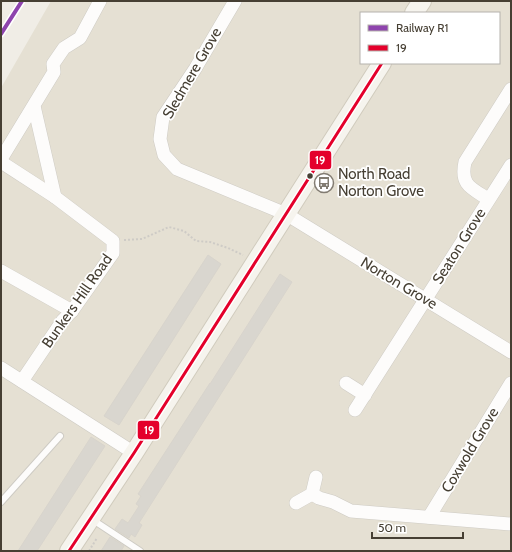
<svg xmlns="http://www.w3.org/2000/svg" width="512" height="552" font-family="Cabin,sans-serif">
<style>
.residential{fill:#e5e0d3;fill-rule:evenodd}
.building{fill:#d9d6cf;stroke:#d8d4cc}
.lines{fill:none;stroke-linecap:round;stroke-linejoin:round}
.lane-casing{stroke:#cecbc4;stroke-width:8}
.street-casing{stroke:#cecbc4;stroke-width:14}
.secondary-casing{stroke:#d0cbbd;stroke-width:20}
.path{stroke:#cecbc6;stroke-width:2;stroke-dasharray:2 2;stroke-linecap:butt}
.lane{stroke:#fdfcfb;stroke-width:6}
.street{stroke:#fdfcfb;stroke-width:13}
.secondary{stroke:#f6f4ee;stroke-width:18}
.bus-1-casing{stroke:#fff;stroke-width:6}
.bus-1{stroke:#e4002b;stroke-width:3}
.rail-1-casing{stroke:#fff;stroke-width:7}
.rail-1{stroke:#8e44ad;stroke-width:4}
.bus-dot{fill:#463f33;stroke:#fff;stroke-width:1.5}
.labels{text-anchor:middle;stroke-width:3.5;stroke-linejoin:round;paint-order:stroke}
.street-label{font-size:15px;fill:#463f33;stroke:#fff}
.poi-label{font-size:15px;fill:#463f33;stroke:#fff;text-anchor:start}
.line-badge{stroke:#fff;stroke-width:1.5}
.badge-label{font-size:11px;text-anchor:middle;font-weight:bold;fill:#fff}
</style>
<rect width="100%" height="100%" fill="#f0ede6"/>
<path class="residential" d="M 51,1 L 511,1 L 511,551 L 1,551 L 1,88 ZM 361,13 L 499,13 L 499,63 L 361,63 Z"/>
<g class="building">
<polygon points="208,255 221,264 119,425 104,416"/>
<polygon points="280,274 292,282 139,523 142,525 135,537 131,534 129,538 115,529 122,519 128,523 139,506 136,504 141,496 138,494 210,383 210,384"/>
<polygon points="91,437 105,446 37,551 18,551"/>
<polygon points="110,537 124,546 121,551 101,551"/>
</g>
<g class="lines">
<defs>
<g id="lane">
<polyline points="1,502 60,436"/>
<polyline points="93,520 140,551"/>
</g>
<g id="street">
<polyline points="235,1 195,69 163,117 160,139 164,155 177,169 286,214 511,352"/>
<polyline points="34,106 55,197"/>
<polyline points="1,159 54,72 53,64 64,48 80,38 100,1"/>
<polyline points="1,162 55,197 113,241 113,253 72,311 63,320 22,381"/>
<path d="M 488,199 C 471,188 460,185 465,162 L 511,89"/>
<polyline points="1,271 72,311"/>
<polyline points="1,368 134,453"/>
<polyline points="346,383 365,395"/>
<polyline points="355,410 511,165"/>
<polyline points="312,494 319,498 333,502 351,511 511,524"/>
<polyline points="296,503 312,494 316,477"/>
<polyline points="429,517 511,383"/>
</g>
<g id="secondary">
<polyline points="414,13 422,1"/>
<polyline points="69,551 134,453 382,63"/>
</g>
</defs>
<use href="#lane" class="lane-casing"/>
<use href="#street" class="street-casing"/>
<use href="#secondary" class="secondary-casing"/>
<g class="path">
<polyline points="124,240 142,239 169,227 184,231 196,241 210,242 228,248 243,255"/>
<polyline points="89,551 97,538"/>
</g>
<use href="#lane" class="lane"/>
<use href="#street" class="street"/>
<use href="#secondary" class="secondary"/>
<defs>
<polyline id="bus-1" points="69,551 134,453 382,63"/>
</defs>
<use href="#bus-1" class="bus-1-casing"/>
<use href="#bus-1" class="bus-1"/>
<defs>
<polyline id="rail-1" points="1,34 22,1"/>
</defs>
<use href="#rail-1" class="rail-1-casing"/>
<use href="#rail-1" class="rail-1"/>
</g>
<defs>
<symbol id="bus-ring" viewBox="-11 -11 22 22"><circle r="9.5" fill="#fff" stroke="#827c72" stroke-width="1.5"/><path d="M-5-6H5V4H4V6H2V4H-2V6H-4V4H-5ZM-3.5-4V0h7V-4ZM-3.5 1.2v1.5H-2V1.2ZM2 1.2v1.5H3.5V1.2Z" fill="#827c72"/></symbol>
</defs>
<g fill-rule="evenodd">
<use href="#bus-ring" x="313" y="172" width="22" height="22"/>
</g>
<circle class="bus-dot" cx="310" cy="176" r="3.5"/>
<g class="labels">
<g class="street-label">
<text transform="translate(192 73) rotate(-60)" y="5">Sledmere Grove</text>
<text transform="translate(459 246) rotate(-58)" y="5">Seaton Grove</text>
<text transform="translate(399 283) rotate(31)" y="5">Norton Grove</text>
<text transform="translate(77 301) rotate(-55)" y="5">Bunkers Hill Road</text>
<text transform="translate(470 450) rotate(-59)" y="5">Coxwold Grove</text>
</g>
<g class="poi-label">
<text x="338" y="179">North Road<tspan x="338" dy="17">Norton Grove</tspan></text>
</g>
</g>
<g class="line-badge">
<rect x="309" y="150" width="23" height="20" rx="4" fill="#e4002b"/>
<rect x="137" y="420" width="23" height="20" rx="4" fill="#e4002b"/>
</g>
<g class="badge-label">
<text x="320" y="164">19</text>
<text x="149" y="434">19</text>
</g>
<rect width="512" height="552" fill="none" stroke="#463f33" stroke-width="4"/>
<rect x="360" y="12" width="140" height="52" fill="#ffffff" stroke="#b5b2ad"/>
<rect x="368" y="25" width="20" height="6" fill="#8e44ad" stroke="#b5b2ad"/>
<text x="396" y="32" font-size="12" fill="#463f33">Railway R1</text>
<rect x="368" y="45" width="20" height="6" fill="#e4002b" stroke="#b5b2ad"/>
<text x="396" y="52" font-size="12" fill="#463f33">19</text>
<path d="M372 532v6h91v-6" fill="none" stroke="#463f33" stroke-width="2"/>
<text x="378" y="532" font-size="12" fill="#463f33" stroke="#ffffff" stroke-width="3" paint-order="stroke">50 m</text>
</svg>
